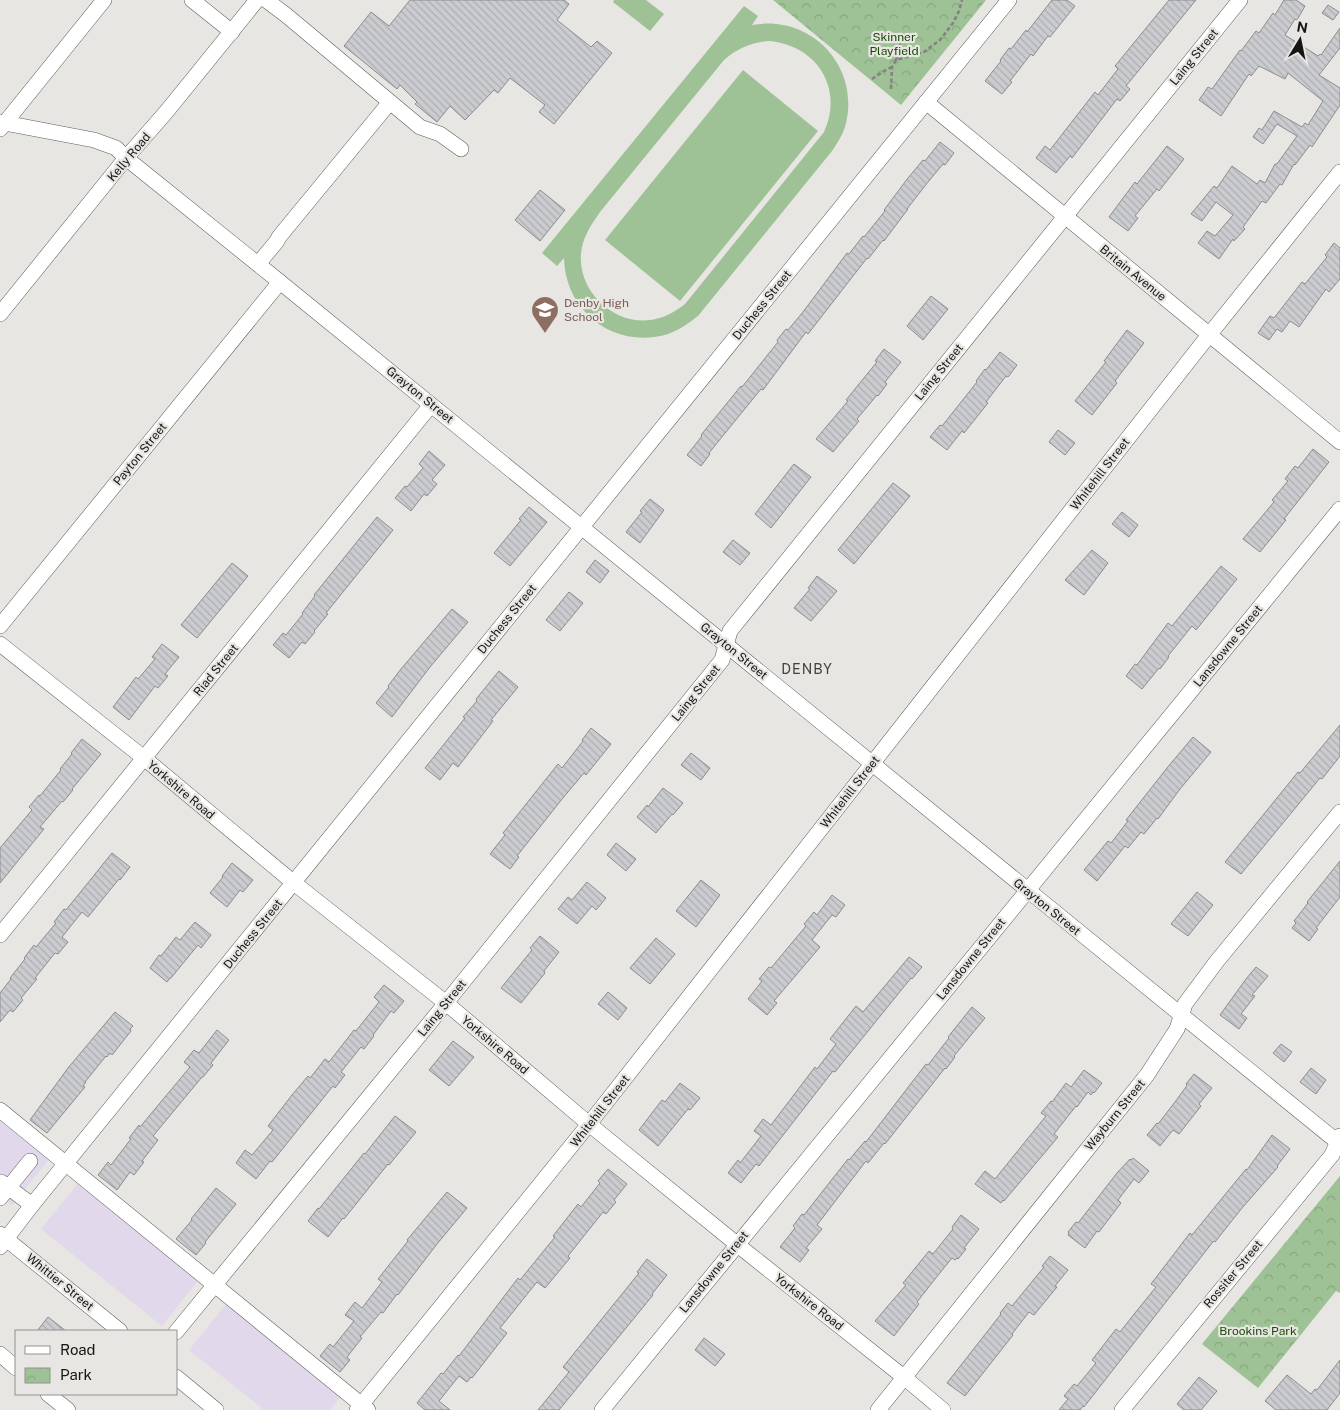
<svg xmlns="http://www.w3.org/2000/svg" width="1340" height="1410" font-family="'Public Sans',sans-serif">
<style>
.commercial{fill:#e2d8ec}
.green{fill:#9ec295;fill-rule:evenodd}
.park{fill:url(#park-crowns)}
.building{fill:url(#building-back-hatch);stroke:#8b8c90}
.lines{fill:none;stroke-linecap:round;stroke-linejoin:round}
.minor-casing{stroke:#5f5d5a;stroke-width:16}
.path{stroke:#83827f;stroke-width:2.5;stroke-dasharray:4 2.5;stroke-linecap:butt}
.minor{stroke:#fff;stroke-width:15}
.labels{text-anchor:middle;stroke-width:4.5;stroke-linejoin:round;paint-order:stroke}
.park-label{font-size:12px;fill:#174b06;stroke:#e8e6e2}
.street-label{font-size:12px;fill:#161513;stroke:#e8e6e2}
.education-label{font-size:12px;fill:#785e54;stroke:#e8e6e2;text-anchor:start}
.neighbourhood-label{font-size:14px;letter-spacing:1px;fill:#42403d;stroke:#e8e6e2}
</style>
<defs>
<pattern id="park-crowns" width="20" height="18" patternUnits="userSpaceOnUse" patternTransform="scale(1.25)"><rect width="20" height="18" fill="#9ec295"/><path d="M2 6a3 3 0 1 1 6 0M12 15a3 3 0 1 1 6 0" fill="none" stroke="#87a680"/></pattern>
<pattern id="building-back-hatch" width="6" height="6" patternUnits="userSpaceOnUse" patternTransform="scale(1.25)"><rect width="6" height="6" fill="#cbccd0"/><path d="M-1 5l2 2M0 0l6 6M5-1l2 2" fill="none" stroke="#aeaeb2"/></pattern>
</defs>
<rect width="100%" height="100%" fill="#e8e6e2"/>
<g class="commercial">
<polygon points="0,1117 50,1158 12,1205 0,1196"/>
<polygon points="80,1181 200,1278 162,1326 41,1229"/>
<polygon points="227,1303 342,1395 330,1410 264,1410 189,1350"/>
</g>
<g class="green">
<polygon points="614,0 646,0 664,14 650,31 613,2"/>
<path d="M 744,6 L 758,16 L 752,25 C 812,14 862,68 845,127 C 842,136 837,143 832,151 L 698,316 C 689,323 679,330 668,334 C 615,350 565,312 564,258 L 557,266 L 542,253 ZM 770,41 C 817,46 844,88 824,132 L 685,304 C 675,312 664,318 651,320 C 613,325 578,291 581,254 C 582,238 591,225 600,212 L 724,60 C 738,48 752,42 770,41 Z"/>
<polygon points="743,70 818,131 680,301 605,240"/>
</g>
<g class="park">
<polygon points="773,0 986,0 901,105"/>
<polygon points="1340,1176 1340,1293 1336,1291 1258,1388 1202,1344"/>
</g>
<g class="building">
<polygon points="410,0 564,0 569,4 557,20 591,47 597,41 612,53 554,124 539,112 545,105 510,78 498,93 494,90 465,120 450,106 437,122 415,104 417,102 400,85 397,89 344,46 371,12 389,26"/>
<polygon points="1052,0 1067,0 1075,6 1050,37 1048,36 1033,56 1031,54 1010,81 1012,82 1002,94 985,81 1001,61 1000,60 1009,48 1011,49 1026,30 1027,32"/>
<polygon points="1169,0 1196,0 1126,86 1130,89 1120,101 1117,99 1072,158 1070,156 1056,173 1036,158 1045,146 1050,150 1095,92 1098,95 1118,69 1115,66"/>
<polygon points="1284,0 1296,0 1305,6 1297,20 1295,19 1285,35 1318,56 1320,54 1321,55 1340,28 1340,48 1319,75 1340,88 1340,105 1312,147 1310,145 1295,165 1294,164 1282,185 1280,184 1266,203 1262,201 1243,227 1245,229 1234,241 1233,239 1219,259 1198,243 1207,231 1215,236 1233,215 1216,202 1202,221 1191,214 1214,186 1217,188 1232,166 1257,184 1260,180 1265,183 1275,164 1277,164 1297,136 1277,124 1263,144 1253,137 1259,128 1262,130 1274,111 1302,127 1305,123 1308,125 1323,101 1288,73 1285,79 1259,66 1251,76 1249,74 1221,116 1199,100 1208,87 1212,89 1240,50 1241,51 1256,31 1259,33 1273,13 1275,15"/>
<polygon points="1328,5 1339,12 1333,20 1322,13"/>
<polygon points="940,142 954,153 945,165 943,164 928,182 907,209 908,209 884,241 883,240 868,259 867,258 808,334 806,332 763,390 761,389 730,427 709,453 710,454 701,466 687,455 702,436 701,435 741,386 742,387 778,342 777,340 786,329 788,330 803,312 847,253 849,254 863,236 864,237 885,211 884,210 908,178 923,160 925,161"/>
<polygon points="1167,146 1184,159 1159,191 1157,189 1135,216 1138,218 1128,231 1109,217 1135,182 1137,184"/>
<polygon points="540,190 565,210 540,241 515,220"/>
<polygon points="1334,243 1340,248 1340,279 1329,292 1326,289 1299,327 1290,321 1282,332 1277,329 1269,340 1258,333 1270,316 1274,318 1302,282 1305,284 1327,257 1325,255"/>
<polygon points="931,296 948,309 923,340 907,326"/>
<polygon points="1127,330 1144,343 1115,381 1117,383 1092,415 1075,401 1106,362 1104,361"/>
<polygon points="884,349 901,362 885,382 887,384 878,396 877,395 857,419 859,421 833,452 816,439 848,401 846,400 877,362 875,361"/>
<polygon points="1000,352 1017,365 1008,377 1006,376 986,402 988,403 964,433 962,431 947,450 930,437 940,425 942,426 977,382 976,381 985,369 986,370"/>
<polygon points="1058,430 1075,443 1065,455 1049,442"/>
<polygon points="1313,449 1329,462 1284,519 1286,520 1260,552 1243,539 1274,502 1272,500 1288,481 1285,479 1295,466 1298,468"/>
<polygon points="429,451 445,465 432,480 437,484 427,496 424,494 411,511 395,498 405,486 407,487 423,468 419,464"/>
<polygon points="794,464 811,477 771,528 755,514"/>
<polygon points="893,483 910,496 854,564 838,550"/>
<polygon points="650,499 664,510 640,543 626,532 642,512 640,511"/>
<polygon points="529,507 547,522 510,566 494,553 521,520 519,519"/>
<polygon points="1122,512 1138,525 1129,537 1112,524"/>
<polygon points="377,517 393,530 326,613 328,614 314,631 315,632 305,644 302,642 289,658 273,645 283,633 286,635 303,614 302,613 315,596 314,595"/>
<polygon points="733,540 750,553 740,565 723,552"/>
<polygon points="1092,550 1108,563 1084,595 1065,580"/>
<polygon points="595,560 609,571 600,583 586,572"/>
<polygon points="232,563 248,576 197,638 181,625"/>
<polygon points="1221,566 1237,579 1196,630 1192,626 1168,656 1169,657 1160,669 1159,668 1142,689 1126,676 1135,664 1137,665 1168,623 1172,626"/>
<polygon points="817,576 837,591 811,621 794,608 810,589 808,588"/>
<polygon points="569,592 583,603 560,631 546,620"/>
<polygon points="452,609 468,622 430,667 392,717 376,703 389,687 388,686 401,669"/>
<polygon points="162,644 179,657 165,674 168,676 158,688 155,686 129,720 113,707 136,677 138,679 155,659 152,657"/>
<polygon points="499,671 518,687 491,720 493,721 458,767 453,763 440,780 425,768 465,718 463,717 477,701 476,699"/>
<polygon points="1340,725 1340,756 1322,779 1320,778 1241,874 1225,862 1298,772 1300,773"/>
<polygon points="591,728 611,744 586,775 584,773 562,799 517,856 519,857 510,869 490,854 505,835 503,833 558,764 562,768 583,741 582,740"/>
<polygon points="1193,737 1211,752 1180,789 1158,819 1157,818 1144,834 1141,832 1128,848 1125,846 1097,881 1084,870 1108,841 1111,843 1128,821 1126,820 1167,768"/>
<polygon points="82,739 101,754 72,789 73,790 63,802 62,801 40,827 44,829 0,883 0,848 32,810 29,807 39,795 40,796 61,770 60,769 72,754 71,753"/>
<polygon points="691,753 710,768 701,780 681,765"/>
<polygon points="663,788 683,803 673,815 672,814 656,833 637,817 647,805 648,807"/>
<polygon points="616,843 636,859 626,871 607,855"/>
<polygon points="112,853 130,867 120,880 119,879 88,917 82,912 62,937 68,942 58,954 55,953 35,978 37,979 21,998 23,1000 13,1012 10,1010 0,1022 0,993 11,979 10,978 25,959 24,958 34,945 36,947 56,923 54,922 64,909 66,910"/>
<polygon points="1340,861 1340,897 1316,928 1318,929 1309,941 1292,928 1296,923 1294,921 1308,903 1307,902"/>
<polygon points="232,863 253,880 243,892 240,890 227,907 210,893 223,877 222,876"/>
<polygon points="701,880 720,895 696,927 676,911"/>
<polygon points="587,882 606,898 596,910 592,906 577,924 558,909 568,897 572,900"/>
<polygon points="1197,892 1213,905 1188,936 1171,924"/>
<polygon points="832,895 845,905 836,917 832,915 812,940 820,947 774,1001 777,1003 767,1015 748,999 762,981 759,979 769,967 771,968 806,926 804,924 814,912 817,915"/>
<polygon points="195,922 211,935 201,948 198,945 171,978 170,978 167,982 150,968 159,955 161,956 176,937 180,940"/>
<polygon points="540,936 559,952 544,971 545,973 521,1003 501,988 532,950 530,948"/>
<polygon points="656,938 675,954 650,984 630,968"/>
<polygon points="909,957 922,967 912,979 911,978 835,1072 833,1071 759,1166 756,1164 741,1183 728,1173 738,1160 740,1163 761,1136 754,1131 763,1119 771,1125 815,1067 817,1069 836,1044 830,1039 856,1006 863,1012"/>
<polygon points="1256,967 1268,976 1252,995 1255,996 1241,1014 1247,1018 1239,1029 1220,1015 1246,979"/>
<polygon points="384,985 404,1001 394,1013 391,1011 373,1035 374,1036 364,1049 361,1047 341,1072 345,1075 335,1088 333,1086 272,1162 270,1161 256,1179 236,1163 245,1150 252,1155 273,1130 268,1126 292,1095 308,1076 310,1078 325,1059 329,1062 354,1030 356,1031 379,1002 374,997"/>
<polygon points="608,992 627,1008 618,1020 598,1004"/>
<polygon points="972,1007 985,1018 954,1056 955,1057 946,1069 945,1068 885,1144 884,1143 868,1163 866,1161 817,1225 822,1229 806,1248 809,1250 800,1262 780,1247 795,1228 793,1226 802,1214 804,1215 848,1159 849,1160 865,1141 866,1142 926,1064 928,1065 949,1038 948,1037"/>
<polygon points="115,1012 133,1026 130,1029 131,1031 112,1055 110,1053 107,1057 106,1056 85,1082 86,1082 83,1086 85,1087 47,1133 30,1120 68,1068"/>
<polygon points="217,1030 229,1040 211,1063 213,1065 203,1077 202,1077 153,1136 158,1140 142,1161 144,1162 134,1175 130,1172 117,1190 98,1175 108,1162 111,1165 131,1139 129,1138 139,1125 140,1127 190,1067 184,1062 194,1050 199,1053"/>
<polygon points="453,1041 474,1057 449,1086 429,1070"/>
<polygon points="1281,1044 1292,1052 1284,1062 1273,1053"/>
<polygon points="1311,1068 1326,1080 1316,1094 1300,1082"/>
<polygon points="1084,1070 1102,1083 1094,1093 1093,1092 1091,1095 1088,1092 1077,1107 1076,1106 1054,1134 1058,1137 1004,1201 1003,1200 1001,1203 975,1184 985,1171 995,1179 1046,1116 1041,1113 1051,1101 1052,1102 1066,1083 1071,1087"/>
<polygon points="1194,1074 1212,1088 1199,1104 1201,1106 1179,1134 1173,1130 1160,1146 1147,1135 1157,1123 1158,1124 1175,1102 1186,1087 1187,1085 1186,1084"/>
<polygon points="680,1083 700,1098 690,1110 688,1109 658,1146 639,1130 662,1100 665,1102"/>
<polygon points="395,1116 416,1132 389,1165 388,1164 344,1219 343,1218 328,1237 308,1221 318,1208 319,1209 364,1153 365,1154"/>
<polygon points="1272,1135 1290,1149 1277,1166 1278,1167 1242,1208 1215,1242 1214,1241 1212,1243 1084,1407 1083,1406 1080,1410 1059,1410 1068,1399 1064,1396 1074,1384 1077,1386 1096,1363 1092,1360 1116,1329 1120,1332 1135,1313 1156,1287 1151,1284 1190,1233 1192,1235 1246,1169 1247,1170"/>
<polygon points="1133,1158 1149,1171 1139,1183 1134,1179 1118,1200 1121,1203 1099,1232 1097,1231 1085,1248 1068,1235 1069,1233 1068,1232 1076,1222 1078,1223 1117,1173 1130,1159 1131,1160"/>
<polygon points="608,1169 627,1184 614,1200 616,1202 606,1214 603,1212 568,1256 570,1258 545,1288 537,1282 500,1328 507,1333 472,1378 471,1377 467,1382 459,1376 439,1401 450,1410 425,1410 417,1403 441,1373 443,1374 458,1355 459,1356 518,1278 520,1280 555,1237 553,1236 578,1204 581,1207 600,1183 598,1181"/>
<polygon points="216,1188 236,1204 205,1242 206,1243 196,1255 176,1239 192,1220 191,1219"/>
<polygon points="447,1192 467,1208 437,1244 398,1295 397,1294 383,1313 381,1312 360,1337 362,1338 347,1357 350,1360 340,1372 320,1356 330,1344 333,1347 354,1321 345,1315 355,1302 362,1308 382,1282 378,1279 408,1241 407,1240"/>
<polygon points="961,1215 979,1229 964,1248 966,1249 958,1259 957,1258 955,1260 952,1258 939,1274 917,1302 919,1304 894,1336 875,1321 906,1285 903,1283 929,1251 933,1254 953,1229 952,1227"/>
<polygon points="1050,1256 1068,1270 1055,1286 1057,1287 1034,1315 1029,1312 1012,1334 1013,1335 965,1396 947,1383 1001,1314 1000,1313 1008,1303 1012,1306 1044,1267 1042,1266"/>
<polygon points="647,1259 667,1275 652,1294 653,1295 559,1410 538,1410 569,1372 563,1367 639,1273 637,1272"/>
<polygon points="48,1317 66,1331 37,1331"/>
<polygon points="704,1338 725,1354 715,1366 695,1350"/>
<polygon points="1340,1360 1340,1393 1327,1410 1276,1410 1265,1401 1287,1375 1311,1394 1315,1389 1317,1390"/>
<polygon points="1199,1377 1217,1391 1201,1410 1184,1410 1177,1404"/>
</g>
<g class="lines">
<defs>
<g id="minor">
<polyline points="192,0 232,32"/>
<polyline points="266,0 286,15 420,127 440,134 461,149"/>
<polyline points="926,102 1340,442"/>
<polyline points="0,122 94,140 116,148 126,158 280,282 1340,1144"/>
<polyline points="0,129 104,0"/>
<polyline points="258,264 277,241 279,237 390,102"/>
<polyline points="0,314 126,158 167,111 257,0"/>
<polyline points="0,626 280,282"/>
<polyline points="0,644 144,758 294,883 446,1003 589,1124 749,1254 905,1378 943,1410"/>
<polyline points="0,935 431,405"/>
<polyline points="0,1110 368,1410"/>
<polyline points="1,1182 32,1205"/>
<polyline points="0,1198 30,1161"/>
<polyline points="0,1234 120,1331"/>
<polyline points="0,1247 32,1205 1009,0"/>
<polyline points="176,1332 446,1003 722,660 730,631 1240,0"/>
<polyline points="0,1354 16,1368"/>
<polyline points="176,1377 216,1410"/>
<polyline points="48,1394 68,1410"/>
<polyline points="357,1410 589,1124 1209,335 1340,172"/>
<polyline points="602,1410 1340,509"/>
<polyline points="878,1410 1147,1075 1177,1029 1185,1004 1217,961 1340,812"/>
<polyline points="1122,1410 1332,1155 1340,1136"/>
</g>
</defs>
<use href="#minor" class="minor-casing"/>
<g class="path">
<polyline points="896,60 903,33"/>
<polyline points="872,79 884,71 892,67"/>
<polyline points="891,89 892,67 896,60 924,52 940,40 953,23 959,11 962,0"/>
</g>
<use href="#minor" class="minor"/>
</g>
<defs>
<symbol id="school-pin" viewBox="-11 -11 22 30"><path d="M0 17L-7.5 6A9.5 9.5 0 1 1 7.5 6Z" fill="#8d6e63" stroke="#e8e6e2"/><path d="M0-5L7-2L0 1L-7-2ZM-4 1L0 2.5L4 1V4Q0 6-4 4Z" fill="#fff"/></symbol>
</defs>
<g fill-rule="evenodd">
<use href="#school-pin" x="529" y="294" width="32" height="43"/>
</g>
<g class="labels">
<g class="park-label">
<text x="894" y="41">Skinner<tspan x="894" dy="14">Playfield</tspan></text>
<text x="1258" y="1335">Brookins Park</text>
</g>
<g class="street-label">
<text transform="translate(1194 57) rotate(-51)" y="4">Laing Street</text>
<text transform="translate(129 157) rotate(-50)" y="4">Kelly Road</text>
<text transform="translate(1133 273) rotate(39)" y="4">Britain Avenue</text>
<text transform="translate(762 305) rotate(-51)" y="4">Duchess Street</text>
<text transform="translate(939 372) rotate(-51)" y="4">Laing Street</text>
<text transform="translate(420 395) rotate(39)" y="4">Grayton Street</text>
<text transform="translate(140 454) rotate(-51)" y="4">Payton Street</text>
<text transform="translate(1100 474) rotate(-52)" y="4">Whitehill Street</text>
<text transform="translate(507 619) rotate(-51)" y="4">Duchess Street</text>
<text transform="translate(1228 646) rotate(-51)" y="4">Lansdowne Street</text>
<text transform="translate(734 651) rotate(39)" y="4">Grayton Street</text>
<text transform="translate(216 670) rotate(-51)" y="4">Riad Street</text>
<text transform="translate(696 693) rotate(-51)" y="4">Laing Street</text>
<text transform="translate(181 790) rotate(40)" y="4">Yorkshire Road</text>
<text transform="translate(850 792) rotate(-52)" y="4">Whitehill Street</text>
<text transform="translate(1047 907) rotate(39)" y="4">Grayton Street</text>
<text transform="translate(253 934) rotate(-51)" y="4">Duchess Street</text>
<text transform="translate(971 959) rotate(-51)" y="4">Lansdowne Street</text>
<text transform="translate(442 1008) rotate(-51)" y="4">Laing Street</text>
<text transform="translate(495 1045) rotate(40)" y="4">Yorkshire Road</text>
<text transform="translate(600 1111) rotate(-52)" y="4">Whitehill Street</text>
<text transform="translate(1115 1115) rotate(-51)" y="4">Wayburn Street</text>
<text transform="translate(714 1272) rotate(-51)" y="4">Lansdowne Street</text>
<text transform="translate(1233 1274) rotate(-50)" y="4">Rossiter Street</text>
<text transform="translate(60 1282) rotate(39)" y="4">Whittier Street</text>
<text transform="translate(809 1302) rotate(38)" y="4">Yorkshire Road</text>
</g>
<g class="education-label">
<text x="564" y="307">Denby High<tspan x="564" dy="14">School</tspan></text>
</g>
<g class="neighbourhood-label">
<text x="807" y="674">DENBY</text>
</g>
</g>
<rect x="15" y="1330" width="162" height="65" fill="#e8e6e2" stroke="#94928f"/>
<rect x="25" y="1346" width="25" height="8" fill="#ffffff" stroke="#94928f"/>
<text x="60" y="1355" font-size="15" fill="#161513">Road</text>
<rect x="25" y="1368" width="25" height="15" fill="url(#park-crowns)" stroke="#94928f"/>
<text x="60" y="1380" font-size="15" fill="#161513">Park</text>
<g transform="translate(1300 40) rotate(10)" stroke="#e8e6e2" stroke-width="4" paint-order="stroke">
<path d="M0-4L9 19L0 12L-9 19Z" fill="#161513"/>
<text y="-8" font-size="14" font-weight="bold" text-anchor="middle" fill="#161513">N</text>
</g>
</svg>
